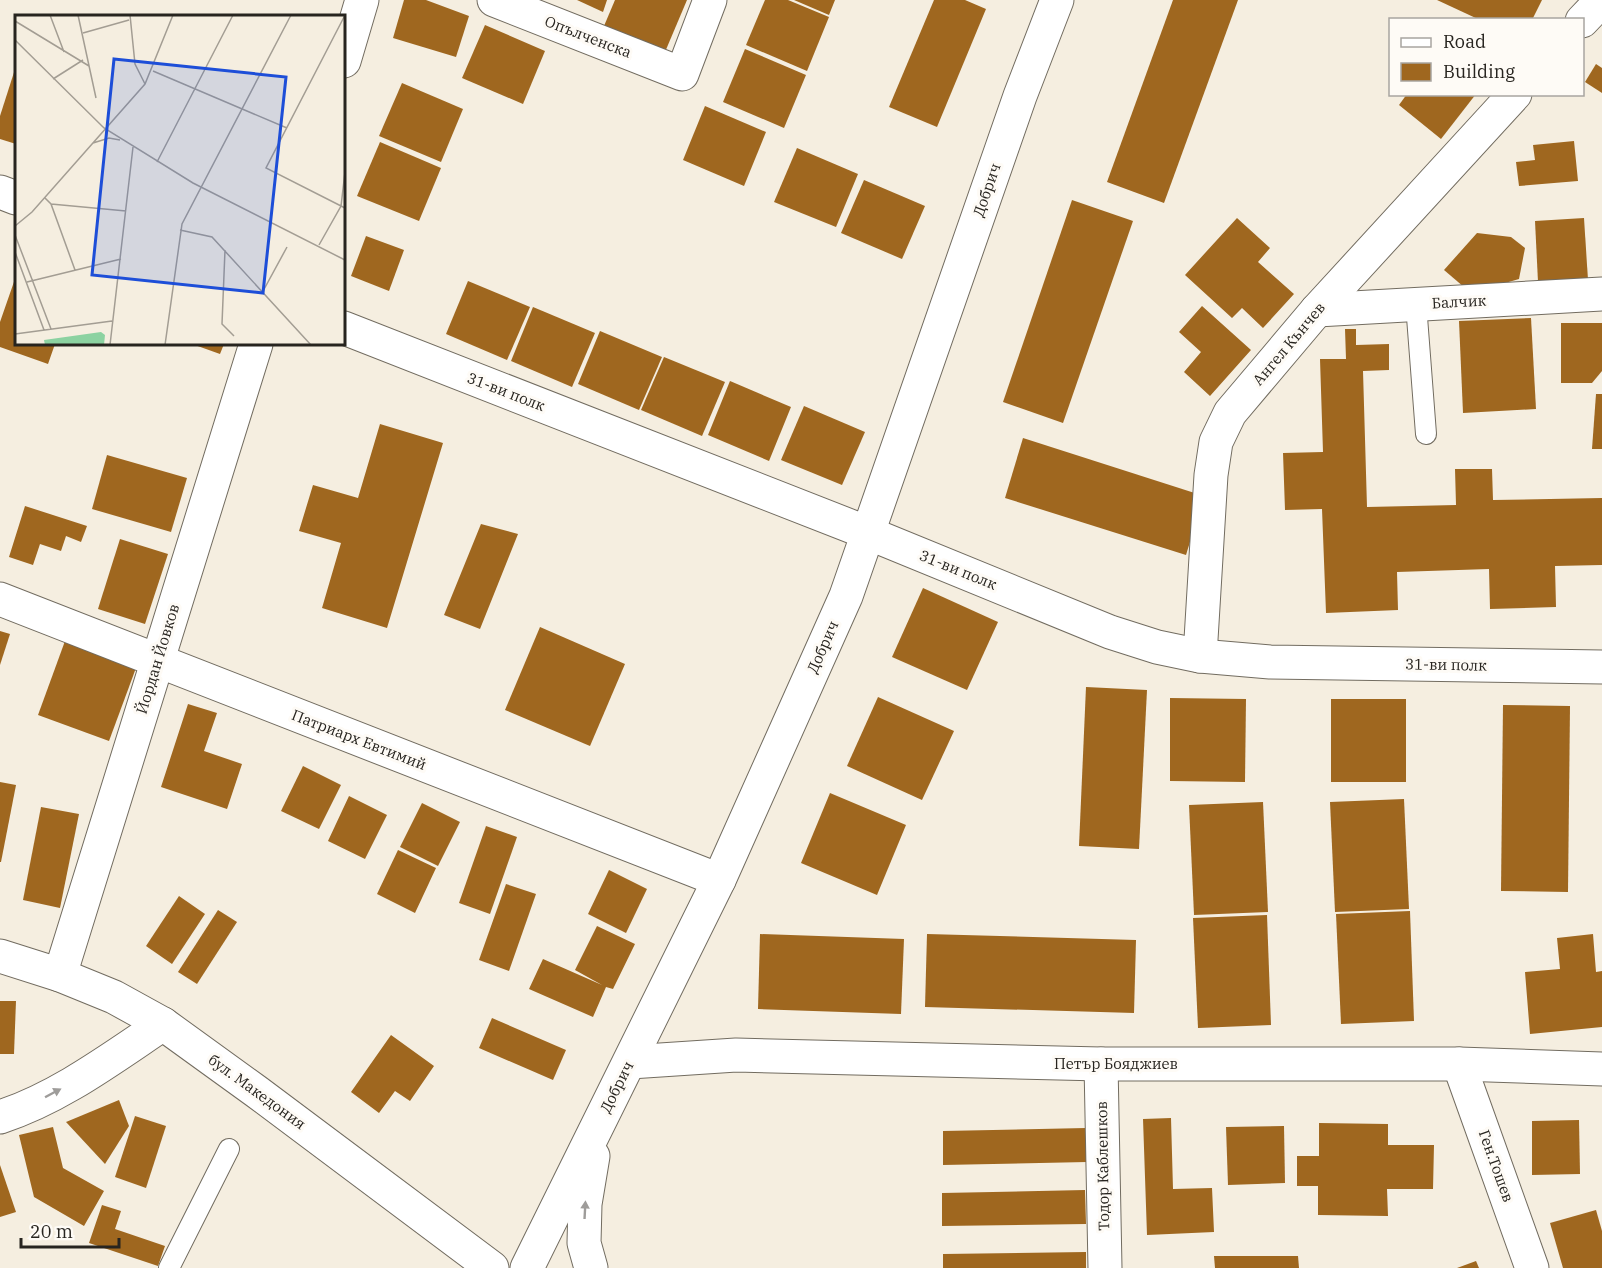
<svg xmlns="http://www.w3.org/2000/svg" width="1602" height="1268" font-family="'IBM Plex Serif',serif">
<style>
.building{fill:#9f671f}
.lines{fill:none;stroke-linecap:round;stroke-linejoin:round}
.lane-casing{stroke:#726c60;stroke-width:22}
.street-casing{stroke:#726c60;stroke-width:35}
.secondary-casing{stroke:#726c60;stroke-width:35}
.lane{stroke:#fff;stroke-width:20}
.street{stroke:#fff;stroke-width:33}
.secondary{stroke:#fff;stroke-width:33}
.oneway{fill:#9e9c9a}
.labels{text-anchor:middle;stroke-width:6;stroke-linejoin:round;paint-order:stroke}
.street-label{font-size:15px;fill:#27241f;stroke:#fefbf6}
.inset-road{fill:none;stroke:#a39d93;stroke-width:1.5}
.view{fill:#1d4ed8;fill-opacity:0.15;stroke:#1d4ed8;stroke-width:3}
.inset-edge{fill:none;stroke:#27241f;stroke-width:3}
</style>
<rect width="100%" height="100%" fill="#f5eee0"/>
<g class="building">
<polygon points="404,0 426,0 469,16 456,57 393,38"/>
<polygon points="577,0 607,0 603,12"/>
<polygon points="615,0 687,0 665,52 604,26"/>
<polygon points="765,0 788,0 829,17 807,71 746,45"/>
<polygon points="794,0 835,0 829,15"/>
<polygon points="934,0 965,0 986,9 937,127 889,107"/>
<polygon points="1173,0 1238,0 1164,203 1107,182"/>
<polygon points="1437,0 1542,0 1532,20 1480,20"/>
<polygon points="485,25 545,51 523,104 462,78"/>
<polygon points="745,49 806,75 784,128 723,102"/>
<polygon points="1596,64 1602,68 1602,93 1585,82"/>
<polygon points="16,66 16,144 0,139 0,116"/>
<polygon points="402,83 463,109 441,162 379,136"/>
<polygon points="1407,94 1476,94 1441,139 1399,105"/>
<polygon points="705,106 766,132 744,186 683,160"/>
<polygon points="1574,141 1578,181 1519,186 1516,162 1535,160 1533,145"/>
<polygon points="380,142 441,168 419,221 357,196"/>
<polygon points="797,148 858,174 836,227 774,202"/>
<polygon points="864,180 925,206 902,259 841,233"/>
<polygon points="1072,200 1133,221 1063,423 1003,402"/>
<polygon points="1237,218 1270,248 1258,262 1294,294 1263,328 1242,308 1232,318 1185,275"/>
<polygon points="1584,218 1588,280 1538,282 1535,221"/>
<polygon points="1477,233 1511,237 1525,248 1519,279 1471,293 1444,270"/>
<polygon points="366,236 404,250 389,291 351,276"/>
<polygon points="16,276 16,344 55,344 48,364 0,347 0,322"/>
<polygon points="468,281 530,307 507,360 446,334"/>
<polygon points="1202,306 1251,350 1210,396 1184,372 1201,352 1179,332"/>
<polygon points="533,307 595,333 572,387 511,361"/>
<polygon points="1531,318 1536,409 1463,413 1459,321"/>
<polygon points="1561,323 1602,323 1602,371 1592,383 1561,383"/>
<polygon points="1345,329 1356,329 1356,345 1389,344 1389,370 1363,371 1367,507 1456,505 1455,469 1492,469 1493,500 1602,498 1602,565 1555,566 1556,607 1490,609 1489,569 1397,572 1398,610 1326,613 1322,509 1285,510 1283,453 1323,452 1320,359 1346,359"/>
<polygon points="600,331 662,357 639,410 578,384"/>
<polygon points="192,344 224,344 220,354"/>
<polygon points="664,357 725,382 702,436 641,410"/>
<polygon points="730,381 791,407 769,461 708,435"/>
<polygon points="1596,394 1602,394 1602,449 1592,449"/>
<polygon points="804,406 865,432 842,485 781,460"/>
<polygon points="380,424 443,443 387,628 322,608 341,543 299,531 313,485 358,498"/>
<polygon points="1023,438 1204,496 1186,555 1005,498"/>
<polygon points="107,455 187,478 171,532 92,509"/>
<polygon points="25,506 87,526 81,542 66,536 61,551 40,544 33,565 9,557"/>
<polygon points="481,524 518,534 480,629 444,615"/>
<polygon points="120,539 168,554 145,624 98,609"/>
<polygon points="923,588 998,622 967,690 892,657"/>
<polygon points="540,627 625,664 590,746 505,710"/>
<polygon points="0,631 10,634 0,665"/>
<polygon points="65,641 136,668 109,741 38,715"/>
<polygon points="1086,687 1147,690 1139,849 1079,846"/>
<polygon points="878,697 954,731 922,800 847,766"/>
<polygon points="1170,698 1246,699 1245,782 1170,781"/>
<rect x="1331" y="699" width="75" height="83"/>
<polygon points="188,704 217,713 204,751 242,764 227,809 161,787"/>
<polygon points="1503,705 1570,706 1568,892 1501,891"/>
<polygon points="303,766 341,785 319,829 281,811"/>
<polygon points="0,782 16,785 1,862 0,862"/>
<polygon points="830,793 906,825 877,895 801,863"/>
<polygon points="349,796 387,815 365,859 328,841"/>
<polygon points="1404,799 1409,909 1335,912 1330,802"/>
<polygon points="1263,802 1268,912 1194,915 1189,805"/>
<polygon points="422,803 460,822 438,866 400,847"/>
<polygon points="41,807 79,814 60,908 23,900"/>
<polygon points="486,826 517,837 490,914 459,903"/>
<polygon points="398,850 436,868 415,913 377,894"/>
<polygon points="609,870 647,889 626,933 588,914"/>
<polygon points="506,884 536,894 509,971 479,960"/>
<polygon points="179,896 205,914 172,964 146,946"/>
<polygon points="218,910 237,922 197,984 178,972"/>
<polygon points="1410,911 1414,1021 1341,1024 1336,914"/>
<polygon points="1267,915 1271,1025 1198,1028 1193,918"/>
<polygon points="597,926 635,944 613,989 606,987 593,1017 529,989 543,959 602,985 575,970"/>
<polygon points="760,934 904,939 901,1014 758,1009"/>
<polygon points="927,934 1136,940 1134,1013 925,1007"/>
<polygon points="1593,934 1596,972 1602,971 1602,1027 1530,1034 1525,972 1560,969 1557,938"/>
<polygon points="0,1001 16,1001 14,1054 0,1054"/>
<polygon points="492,1018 566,1050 553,1080 479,1048"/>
<polygon points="391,1035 434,1066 410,1101 395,1091 379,1113 351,1092"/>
<polygon points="119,1100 129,1126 105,1164 66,1122"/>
<polygon points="135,1116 166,1126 146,1188 115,1177"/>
<polygon points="1171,1118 1173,1189 1212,1188 1214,1232 1147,1235 1143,1119"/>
<polygon points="1579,1120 1580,1174 1532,1175 1532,1121"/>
<polygon points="1319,1123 1388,1124 1388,1145 1434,1145 1433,1189 1387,1189 1388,1216 1318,1215 1318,1186 1297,1186 1297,1156 1319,1156"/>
<polygon points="1284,1126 1285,1183 1228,1185 1226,1127"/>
<polygon points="53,1127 63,1168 104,1191 84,1226 34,1197 19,1135"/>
<polygon points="1086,1128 1087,1162 943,1165 943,1131"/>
<polygon points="0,1165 16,1212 0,1217"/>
<polygon points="1085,1190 1086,1224 942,1226 942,1193"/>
<polygon points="102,1205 121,1211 115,1229 165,1246 158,1266 89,1243"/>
<polygon points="1596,1210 1602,1231 1602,1268 1563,1268 1550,1223"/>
<polygon points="1086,1252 1086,1268 943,1268 943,1254"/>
<polygon points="1214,1256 1298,1256 1299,1268 1215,1268"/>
<polygon points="1476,1261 1479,1268 1457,1268"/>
</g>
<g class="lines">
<defs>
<g id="lane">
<polyline points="1416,304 1426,434"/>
<polyline points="169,1268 229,1149"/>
</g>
<g id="street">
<polyline points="494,0 682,74 710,0"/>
<polyline points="1582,21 1602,0"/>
<polyline points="344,61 362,0"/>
<polyline points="0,192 16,198"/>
<polyline points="1317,310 1602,294"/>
<polyline points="344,328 868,533 1110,632 1157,647 1200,656 1270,662 1602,667"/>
<polyline points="0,599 719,880"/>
<polyline points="1200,656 1211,475 1216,442 1230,413 1317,310 1515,94"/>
<polyline points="60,975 256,344"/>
<polyline points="630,1062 736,1055 1101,1064 1459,1064 1602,1069"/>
<polyline points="1101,1064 1105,1268"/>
<polyline points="1459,1064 1532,1268"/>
<path d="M 0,1117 C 59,1098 112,1058 163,1024"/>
</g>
<g id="secondary">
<polyline points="0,956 60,975 114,997 163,1024 257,1092 492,1268"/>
<polyline points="527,1268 719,880 846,596 1020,96 1057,0"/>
<polyline points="591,1268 584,1243 585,1204 593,1156"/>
</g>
</defs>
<use href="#lane" class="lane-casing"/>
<use href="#street" class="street-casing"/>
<use href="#secondary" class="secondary-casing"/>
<use href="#lane" class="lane"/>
<use href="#street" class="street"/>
<use href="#secondary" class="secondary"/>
</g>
<defs><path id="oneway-solid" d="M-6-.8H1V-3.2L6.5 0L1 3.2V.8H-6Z" transform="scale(1.5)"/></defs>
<g class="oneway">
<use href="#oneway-solid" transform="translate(53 1093) rotate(-28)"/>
<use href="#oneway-solid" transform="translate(585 1210) rotate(-87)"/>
</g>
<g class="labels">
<g class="street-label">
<text transform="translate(588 37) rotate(21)" y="5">Опълченска</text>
<text transform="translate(987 190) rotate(-71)" y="5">Добрич</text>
<text transform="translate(1459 302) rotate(-3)" y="5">Балчик</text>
<text transform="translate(1289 344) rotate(-50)" y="5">Ангел Кънчев</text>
<text transform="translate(506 392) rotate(21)" y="5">31-ви полк</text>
<text transform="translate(958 570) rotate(22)" y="5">31-ви полк</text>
<text transform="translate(823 647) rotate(-66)" y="5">Добрич</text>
<text transform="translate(158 659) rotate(-73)" y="5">Йордан Йовков</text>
<text transform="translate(1446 665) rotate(1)" y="5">31-ви полк</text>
<text transform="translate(359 740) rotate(21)" y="5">Патриарх Евтимий</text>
<text x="1116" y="1069">Петър Бояджиев</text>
<text transform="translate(617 1087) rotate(-63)" y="5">Добрич</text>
<text transform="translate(257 1092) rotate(36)" y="5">бул. Македония</text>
<text transform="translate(1103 1166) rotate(-91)" y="5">Тодор Каблешков</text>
<text transform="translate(1496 1166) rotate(70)" y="5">Ген.Тошев</text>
</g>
</g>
<g transform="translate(15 15)">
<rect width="330" height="330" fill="#f5eee0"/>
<path d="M 86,317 L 90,320 L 89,330 L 30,330 L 29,325 Z" fill="#8cd2a1"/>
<path class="inset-road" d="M 35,0 L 49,37M 63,0 L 81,83M 115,0 L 120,49 L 130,69M 329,2 L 251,153 L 330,193M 0,6 L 74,51M 68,18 L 114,5M 0,25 L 89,113 L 178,168 L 330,245M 138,56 L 272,113M 38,64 L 68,45M 78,128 L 94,123 L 105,125M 142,147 L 218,0M 30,183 L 36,189 L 60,255M 36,189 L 111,196M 0,211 L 17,197 L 130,69 L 158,0M 165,215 L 197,222 L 296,330M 0,220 L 36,314M 304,230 L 326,191 L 330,157M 210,235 L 207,309 L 219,321M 0,237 L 29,315M 12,267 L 106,244M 247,278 L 272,232M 0,319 L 97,306M 95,330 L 118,132M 150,330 L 167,209 L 276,0"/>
<path class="view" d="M 99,44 L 271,62 L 248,278 L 77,260 Z"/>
<rect width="330" height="330" class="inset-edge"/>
</g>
<rect x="1389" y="18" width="195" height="78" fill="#fefbf6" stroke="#a8a5a0" stroke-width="1.5"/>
<rect x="1401" y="38" width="30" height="9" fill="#ffffff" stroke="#a8a5a0" stroke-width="1.5"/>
<text x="1443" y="48" font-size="18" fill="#27241f">Road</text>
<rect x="1401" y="63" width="30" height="18" fill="#9f671f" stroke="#a8a5a0" stroke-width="1.5"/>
<text x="1443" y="78" font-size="18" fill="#27241f">Building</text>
<path d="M21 1238v9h98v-9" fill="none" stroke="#27241f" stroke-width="3"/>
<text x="30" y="1238" font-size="18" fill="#27241f" stroke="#fefbf6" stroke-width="4.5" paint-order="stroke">20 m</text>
</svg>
